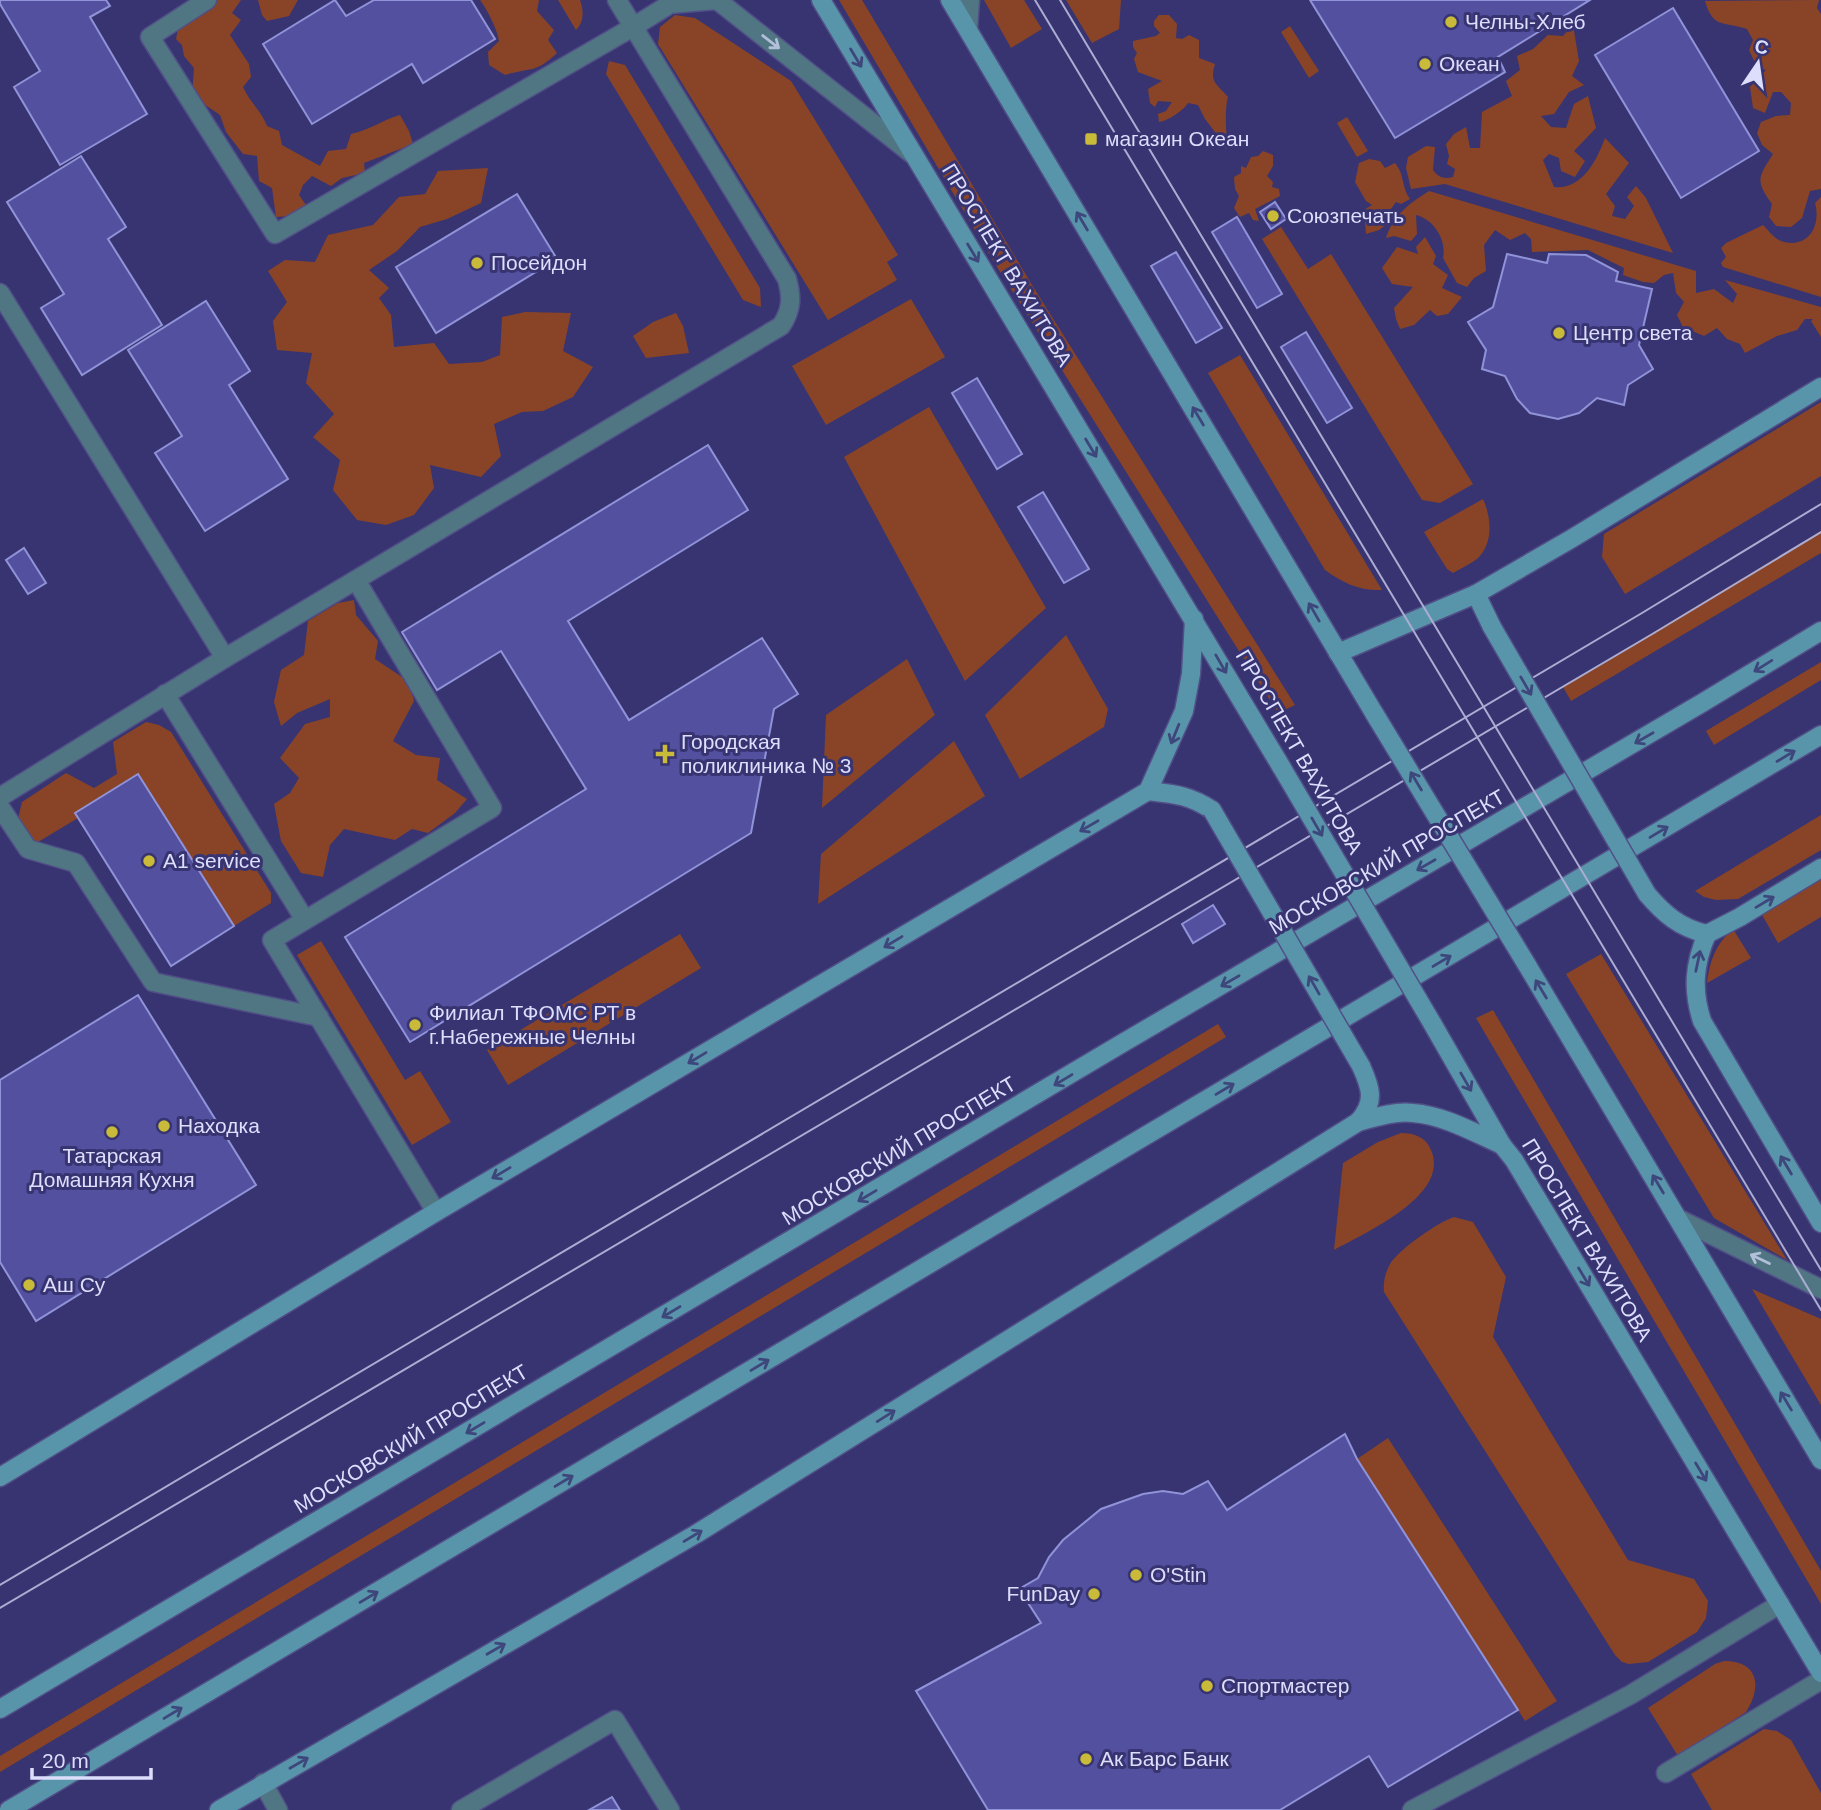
<svg xmlns="http://www.w3.org/2000/svg" width="1821" height="1810" font-family="Arial,sans-serif">
<style>
.green{fill:#894427}
.building{fill:#53519f;stroke:#9193d9;stroke-width:2}
.lines{fill:none;stroke-linecap:round;stroke-linejoin:round}
.service-casing{stroke:#514f87;stroke-width:21}
.minor-casing{stroke:#514f87;stroke-width:21}
.secondary-casing{stroke:#514f87;stroke-width:21}
.service{stroke:#517683;stroke-width:18}
.minor{stroke:#517683;stroke-width:18}
.secondary{stroke:#5995aa;stroke-width:18}
.tram{stroke:#acacd3;stroke-width:2}
.secondary-bridge-casing{stroke:#514f87;stroke-width:21;stroke-linecap:butt}
.secondary-bridge{stroke:#5995aa;stroke-width:18}
.oneway{stroke:#b2bfd8}
.oneway2{stroke:#3e477c}
.poi-dot{fill:#caba3a;stroke:#373471;stroke-width:2.5}
.labels{text-anchor:middle;stroke-width:6;stroke-linejoin:round;paint-order:stroke}
.poi-label{font-size:21px;fill:#dcdefc;stroke:#373471;text-anchor:start}
.street-label{font-size:21px;fill:#dcdefc;stroke:#373471}
</style>
<rect width="100%" height="100%" fill="#373471"/>
<g class="green">
<path d="M 214,0 L 241,0 L 232,13 L 241,20 L 230,35 L 249,64 L 251,77 L 243,87 C 250,103 261,110 267,126 L 279,131 L 282,145 L 320,166 L 328,151 L 346,149 L 351,134 C 370,130 382,120 400,115 L 409,131 L 413,144 L 364,163 L 365,173 L 342,178 L 331,186 L 312,176 L 303,185 L 299,195 L 306,205 L 292,216 L 276,217 L 272,188 L 259,181 L 257,156 L 243,154 L 226,132 L 220,115 L 192,96 L 194,68 L 184,56 L 182,45 L 176,39 L 178,29 L 185,20 L 200,16 L 209,3 Z"/>
<polygon points="258,0 298,0 289,16 267,21 262,15"/>
<path d="M 480,0 L 539,0 L 537,11 L 554,30 L 548,40 L 557,53 C 535,74 531,67 505,75 L 489,65 L 488,52 L 499,41 C 498,31 487,9 480,0 Z"/>
<path d="M 558,0 L 580,0 C 584,11 584,22 576,30 Z"/>
<polygon points="839,0 862,0 1032,285 1295,705 1278,713 992,259"/>
<polygon points="984,0 1024,0 1042,29 1011,48"/>
<polygon points="1066,0 1121,0 1119,29 1092,43"/>
<path d="M 1819,0 L 1817,8 L 1821,14 L 1821,189 L 1810,191 L 1802,218 L 1791,227 L 1776,226 L 1769,217 L 1772,204 C 1755,180 1758,178 1773,154 L 1762,145 L 1757,133 L 1761,122 L 1776,116 L 1790,115 L 1791,103 L 1781,92 L 1773,92 L 1765,113 L 1753,108 L 1750,87 L 1766,70 L 1757,67 L 1749,50 L 1753,40 L 1747,29 C 1723,21 1713,29 1705,1 Z"/>
<polygon points="675,15 695,18 791,81 898,255 887,262 897,280 828,320 658,44 660,27"/>
<path d="M 1159,15 L 1169,15 L 1177,24 L 1176,38 L 1182,39 L 1189,35 L 1199,40 L 1199,58 L 1215,64 C 1209,82 1217,84 1228,97 C 1225,105 1225,137 1229,144 L 1226,149 L 1215,136 L 1215,132 L 1205,119 L 1198,105 L 1188,103 C 1184,110 1168,121 1159,122 L 1158,114 L 1166,111 L 1172,102 L 1158,101 L 1155,107 L 1150,103 L 1148,89 L 1162,81 L 1138,72 L 1134,59 L 1137,53 L 1133,47 L 1133,41 L 1156,36 L 1160,33 L 1154,26 L 1154,21 Z"/>
<path d="M 1573,25 L 1579,61 L 1572,76 L 1584,85 L 1569,92 L 1554,114 L 1541,116 L 1551,127 L 1566,128 L 1574,104 L 1588,96 L 1596,128 L 1574,151 L 1585,161 L 1575,177 L 1561,171 L 1559,158 L 1549,154 L 1543,160 L 1554,187 C 1582,190 1597,160 1605,138 L 1629,163 L 1606,194 L 1615,206 L 1612,216 L 1625,219 L 1634,206 L 1627,197 L 1636,186 L 1646,198 L 1673,253 L 1445,184 L 1411,189 L 1406,168 L 1408,157 L 1426,146 L 1435,147 L 1433,170 C 1439,178 1444,179 1453,177 L 1455,169 L 1447,164 L 1449,156 L 1446,144 L 1454,134 L 1466,127 L 1470,148 L 1480,148 L 1482,112 L 1512,96 L 1506,81 L 1520,70 L 1517,56 L 1533,49 L 1548,35 L 1563,36 Z"/>
<polygon points="1290,26 1319,71 1309,78 1281,32"/>
<polygon points="609,61 625,65 760,288 761,307 743,300 606,74"/>
<polygon points="1347,117 1368,151 1357,157 1337,123"/>
<polygon points="1263,151 1273,155 1273,166 1267,176 1273,182 1272,187 1279,189 1280,196 1255,209 1259,221 1253,220 1249,213 1240,217 1234,208 1239,196 1235,189 1234,177 1241,173 1241,166 1246,168 1251,157 1258,156"/>
<path d="M 1369,159 L 1380,161 L 1385,168 L 1395,163 C 1405,175 1401,186 1410,199 L 1401,204 L 1396,202 L 1387,214 L 1388,223 L 1379,230 L 1366,234 L 1364,210 L 1372,205 L 1366,201 L 1355,182 L 1359,163 Z"/>
<polygon points="488,168 481,203 447,219 420,227 397,251 369,270 389,288 379,298 391,315 394,347 434,343 449,364 482,362 500,355 502,317 525,312 571,313 563,351 593,367 573,397 543,411 522,412 494,424 501,456 481,477 430,465 434,488 414,515 386,525 357,520 333,490 340,460 313,437 334,414 306,383 312,353 277,350 273,321 287,302 268,271 285,260 315,262 328,235 373,225 399,197 425,194 438,171"/>
<path d="M 1429,191 L 1696,271 L 1696,293 L 1714,289 L 1733,303 L 1737,294 L 1725,280 L 1821,307 L 1821,337 L 1811,321 L 1813,319 L 1805,319 L 1797,330 L 1777,336 L 1745,353 L 1740,344 L 1727,339 L 1717,328 L 1704,336 L 1683,327 L 1677,315 L 1684,302 L 1676,293 L 1673,273 L 1664,275 L 1654,283 L 1643,282 L 1623,275 L 1624,268 L 1588,250 L 1532,252 L 1531,239 L 1525,233 L 1510,240 L 1495,230 L 1484,245 L 1486,271 L 1474,278 L 1467,287 L 1457,283 L 1443,258 C 1447,239 1433,219 1416,215 L 1417,234 L 1411,241 L 1394,236 L 1386,238 C 1394,214 1409,204 1429,191 Z"/>
<path d="M 1821,197 L 1821,297 L 1723,267 L 1721,263 L 1726,257 L 1721,248 L 1726,243 L 1763,225 C 1769,231 1775,240 1784,242 C 1810,248 1821,224 1815,203 Z"/>
<polygon points="1281,227 1308,269 1331,254 1473,484 1440,503 1422,500 1262,239"/>
<polygon points="1425,237 1436,256 1433,264 1448,275 1442,288 1462,297 1448,314 1437,316 1430,310 1414,325 1400,329 1396,319 1394,308 1413,287 1392,284 1382,268 1397,247 1418,254 1416,247"/>
<polygon points="911,299 945,357 826,425 792,366"/>
<polygon points="676,313 683,326 689,353 646,358 633,336 653,322"/>
<path d="M 1240,355 L 1382,590 C 1360,591 1343,583 1325,570 L 1208,373 Z"/>
<polygon points="1821,402 1821,476 1625,594 1602,557 1604,534"/>
<polygon points="929,407 1046,608 965,681 844,457"/>
<path d="M 1483,499 C 1491,517 1494,542 1478,558 C 1471,564 1461,568 1453,573 L 1447,569 L 1424,532 Z"/>
<polygon points="1821,531 1821,553 1571,701 1563,687"/>
<polygon points="354,600 356,615 378,641 375,659 408,681 414,701 393,741 416,755 440,758 437,780 467,799 455,813 428,833 412,829 395,840 344,829 330,845 323,877 301,873 281,841 274,804 290,793 299,778 280,758 305,724 330,717 330,699 297,713 281,726 274,702 281,670 304,655 308,621 338,603"/>
<polygon points="1066,635 1108,709 1104,727 1020,779 985,715"/>
<polygon points="907,659 935,715 822,808 826,715"/>
<polygon points="1821,662 1821,680 1714,745 1706,731"/>
<polygon points="146,722 159,725 171,732 271,893 271,903 234,926 138,774 75,813 78,818 33,845 17,823 22,802 66,773 94,788 117,774 113,742"/>
<polygon points="954,741 985,796 818,904 821,854"/>
<polygon points="1821,815 1821,850 1738,899 1716,900 1704,897 1695,891"/>
<polygon points="1821,877 1821,917 1778,943 1761,913"/>
<path d="M 1733,929 L 1751,958 L 1707,983 C 1709,962 1716,943 1733,929 Z"/>
<polygon points="680,934 701,968 508,1085 487,1050"/>
<polygon points="321,941 405,1080 420,1071 451,1122 412,1145 297,955"/>
<polygon points="1601,954 1787,1260 1714,1218 1566,974"/>
<polygon points="1493,1010 1821,1571 1821,1604 1476,1018"/>
<polygon points="1218,1024 1226,1037 0,1772 0,1756"/>
<path d="M 1401,1133 C 1414,1133 1426,1137 1431,1150 C 1451,1195 1365,1233 1334,1250 L 1343,1163 L 1378,1142 Z"/>
<path d="M 1454,1217 L 1473,1222 L 1506,1277 L 1493,1337 L 1628,1560 L 1694,1579 L 1708,1601 L 1706,1618 L 1697,1632 L 1648,1662 L 1629,1664 L 1622,1662 L 1615,1655 L 1384,1292 C 1383,1283 1385,1273 1390,1264 C 1398,1250 1438,1222 1454,1217 Z"/>
<polygon points="1752,1289 1821,1319 1821,1405"/>
<polygon points="1388,1438 1557,1701 1525,1721 1357,1459"/>
<path d="M 1724,1661 C 1759,1661 1762,1687 1746,1712 L 1678,1756 L 1648,1708 L 1715,1664 Z"/>
<polygon points="1764,1729 1777,1731 1791,1740 1821,1793 1821,1810 1712,1810 1691,1774"/>
</g>
<g class="building">
<polygon points="0,0 106,0 110,6 90,17 147,114 60,165 14,87 40,71 0,4"/>
<polygon points="335,0 346,16 374,0 471,0 495,39 423,83 412,64 312,124 263,44"/>
<polygon points="1310,0 1590,0 1498,57 1505,72 1395,138"/>
<polygon points="1673,8 1759,151 1681,198 1595,55"/>
<polygon points="81,156 126,227 108,239 162,325 82,375 41,308 64,294 7,202"/>
<polygon points="517,194 557,259 436,333 396,267"/>
<polygon points="1275,202 1286,219 1271,229 1260,212"/>
<polygon points="1237,217 1282,294 1257,308 1212,232"/>
<polygon points="1176,252 1222,328 1196,343 1151,266"/>
<polygon points="1507,254 1547,263 1549,254 1586,255 1618,272 1616,281 1652,289 1639,345 1653,369 1628,385 1624,405 1597,398 1579,413 1558,419 1530,413 1517,399 1505,376 1482,369 1486,350 1468,322 1493,307"/>
<polygon points="206,301 250,371 229,385 288,479 205,531 155,453 182,436 128,350"/>
<polygon points="1306,332 1352,408 1327,423 1281,347"/>
<polygon points="977,378 1022,454 997,469 952,393"/>
<polygon points="708,445 748,510 568,621 629,720 762,638 798,694 774,709 751,833 410,1042 345,937 586,789 501,651 437,690 402,632"/>
<polygon points="1043,492 1089,569 1064,583 1018,507"/>
<polygon points="24,548 46,583 28,594 6,560"/>
<polygon points="138,774 234,926 171,966 75,813"/>
<polygon points="1213,905 1225,924 1193,943 1182,924"/>
<polygon points="138,995 256,1185 36,1321 0,1262 0,1080"/>
<polygon points="1345,1434 1357,1459 1518,1710 1388,1787 1369,1756 1280,1810 988,1810 916,1691 1041,1623 1019,1589 1038,1578 1049,1557 1063,1540 1101,1509 1143,1494 1163,1491 1183,1494 1208,1481 1227,1510"/>
<polygon points="612,1797 620,1810 589,1810"/>
</g>
<g class="lines">
<defs>
<g id="service">
<polyline points="207,0 150,37 275,234 633,27 670,4 717,0"/>
<polyline points="0,293 225,658"/>
<polyline points="356,580 492,808 272,940 436,1212"/>
<polyline points="165,694 305,920"/>
<path d="M 0,797 L 225,658 L 781,326 C 792,310 792,297 787,279 L 617,0"/>
<polyline points="0,807 28,849 76,863 153,982 319,1017"/>
<polyline points="1679,1219 1821,1289"/>
<polyline points="1666,1773 1821,1680"/>
<polyline points="263,1783 278,1810"/>
<polyline points="461,1810 615,1720 670,1810"/>
<polyline points="1412,1810 1630,1695 1780,1604"/>
</g>
<g id="minor">
<polyline points="717,0 912,154"/>
<polyline points="968,29 970,0"/>
</g>
<g id="secondary">
<polyline points="821,0 1282,768"/>
<polyline points="950,0 1374,713"/>
<polyline points="1476,594 1492,627"/>
<polyline points="1338,653 1476,594 1571,539 1821,387"/>
<path d="M 1148,791 C 1174,794 1189,795 1212,810"/>
<path d="M 1647,894 C 1664,914 1680,928 1707,934 L 1740,917 L 1821,868"/>
<path d="M 1707,934 C 1694,964 1692,990 1702,1021 L 1821,1223"/>
<polyline points="1527,965 1821,1460"/>
<polyline points="1432,1023 1502,1145 1514,1160 1821,1673"/>
<path d="M 1358,1122 C 1376,1102 1371,1088 1361,1066"/>
<polyline points="0,1477 436,1212 1148,791 1184,711 1191,674 1194,619"/>
<polyline points="0,1709 1121,1044 1702,703 1821,631"/>
<polyline points="9,1810 1821,735"/>
<path d="M 219,1810 L 696,1534 L 1358,1122 C 1376,1117 1394,1111 1413,1113 C 1443,1115 1475,1133 1502,1145"/>
</g>
</defs>
<use href="#service" class="service-casing"/>
<use href="#minor" class="minor-casing"/>
<use href="#secondary" class="secondary-casing"/>
<use href="#service" class="service"/>
<use href="#minor" class="minor"/>
<use href="#secondary" class="secondary"/>
<g class="tram">
<polyline points="1035,0 1821,1310"/>
<polyline points="1060,0 1821,1270"/>
<polyline points="0,1585 1642,613 1821,504"/>
<polyline points="0,1608 1654,633 1821,532"/>
</g>
<defs>
<g id="secondary-bridge">
<polyline points="1492,627 1647,894"/>
<polyline points="1374,713 1527,965"/>
<polyline points="1282,768 1432,1023"/>
<polyline points="1212,810 1361,1066"/>
</g>
</defs>
<use href="#secondary-bridge" class="secondary-bridge-casing"/>
<use href="#secondary-bridge" class="secondary-bridge"/>
</g>
<defs><path id="oneway-shaft" d="M-6 0H5M1.5-3L5.5 0L1.5 3" fill="none" stroke-width="1.6" stroke-linecap="round" stroke-linejoin="round" transform="scale(1.75)"/></defs>
<g class="oneway">
<use href="#oneway-shaft" transform="translate(771 42) rotate(38)"/>
<use href="#oneway-shaft" transform="translate(1760 1259) rotate(-154)"/>
</g>
<g class="oneway2">
<use href="#oneway-shaft" transform="translate(856 58) rotate(59)"/>
<use href="#oneway-shaft" transform="translate(1082 221) rotate(-121)"/>
<use href="#oneway-shaft" transform="translate(973 253) rotate(59)"/>
<use href="#oneway-shaft" transform="translate(1198 416) rotate(-121)"/>
<use href="#oneway-shaft" transform="translate(1091 448) rotate(59)"/>
<use href="#oneway-shaft" transform="translate(1314 612) rotate(-120)"/>
<use href="#oneway-shaft" transform="translate(1221 664) rotate(60)"/>
<use href="#oneway-shaft" transform="translate(1763 666) rotate(148)"/>
<use href="#oneway-shaft" transform="translate(1526 686) rotate(60)"/>
<use href="#oneway-shaft" transform="translate(1175 734) rotate(112)"/>
<use href="#oneway-shaft" transform="translate(1644 738) rotate(150)"/>
<use href="#oneway-shaft" transform="translate(1786 756) rotate(-31)"/>
<use href="#oneway-shaft" transform="translate(1416 781) rotate(-121)"/>
<use href="#oneway-shaft" transform="translate(1089 826) rotate(150)"/>
<use href="#oneway-shaft" transform="translate(1317 827) rotate(60)"/>
<use href="#oneway-shaft" transform="translate(1659 832) rotate(-31)"/>
<use href="#oneway-shaft" transform="translate(1426 865) rotate(150)"/>
<use href="#oneway-shaft" transform="translate(1765 902) rotate(-31)"/>
<use href="#oneway-shaft" transform="translate(893 942) rotate(149)"/>
<use href="#oneway-shaft" transform="translate(1442 961) rotate(-31)"/>
<use href="#oneway-shaft" transform="translate(1698 961) rotate(-78)"/>
<use href="#oneway-shaft" transform="translate(1230 981) rotate(150)"/>
<use href="#oneway-shaft" transform="translate(1314 985) rotate(-120)"/>
<use href="#oneway-shaft" transform="translate(1541 989) rotate(-121)"/>
<use href="#oneway-shaft" transform="translate(697 1058) rotate(149)"/>
<use href="#oneway-shaft" transform="translate(1063 1080) rotate(149)"/>
<use href="#oneway-shaft" transform="translate(1466 1082) rotate(60)"/>
<use href="#oneway-shaft" transform="translate(1225 1089) rotate(-31)"/>
<use href="#oneway-shaft" transform="translate(1786 1165) rotate(-121)"/>
<use href="#oneway-shaft" transform="translate(501 1173) rotate(149)"/>
<use href="#oneway-shaft" transform="translate(1658 1184) rotate(-121)"/>
<use href="#oneway-shaft" transform="translate(867 1196) rotate(149)"/>
<use href="#oneway-shaft" transform="translate(1584 1277) rotate(59)"/>
<use href="#oneway-shaft" transform="translate(671 1312) rotate(149)"/>
<use href="#oneway-shaft" transform="translate(760 1365) rotate(-31)"/>
<use href="#oneway-shaft" transform="translate(1786 1401) rotate(-121)"/>
<use href="#oneway-shaft" transform="translate(886 1416) rotate(-32)"/>
<use href="#oneway-shaft" transform="translate(475 1428) rotate(149)"/>
<use href="#oneway-shaft" transform="translate(1701 1472) rotate(59)"/>
<use href="#oneway-shaft" transform="translate(564 1481) rotate(-31)"/>
<use href="#oneway-shaft" transform="translate(693 1536) rotate(-31)"/>
<use href="#oneway-shaft" transform="translate(369 1597) rotate(-31)"/>
<use href="#oneway-shaft" transform="translate(496 1649) rotate(-30)"/>
<use href="#oneway-shaft" transform="translate(173 1713) rotate(-31)"/>
<use href="#oneway-shaft" transform="translate(299 1763) rotate(-30)"/>
</g>
<g class="poi-dot">
<circle cx="1451" cy="22" r="7"/>
<circle cx="1425" cy="64" r="7"/>
<rect x="1084" y="132" width="14" height="14" rx="3.5"/>
<circle cx="1273" cy="216" r="7"/>
<circle cx="477" cy="263" r="7"/>
<circle cx="1559" cy="333" r="7"/>
<path d="M661.5 743.5h7v7h7v7h-7v7h-7v-7h-7v-7h7z"/>
<circle cx="149" cy="861" r="7"/>
<circle cx="415" cy="1025" r="7"/>
<circle cx="164" cy="1126" r="7"/>
<circle cx="112" cy="1132" r="7"/>
<circle cx="29" cy="1285" r="7"/>
<circle cx="1136" cy="1575" r="7"/>
<circle cx="1094" cy="1594" r="7"/>
<circle cx="1207" cy="1686" r="7"/>
<circle cx="1086" cy="1759" r="7"/>
</g>
<g class="labels">
<g class="poi-label">
<text x="1465" y="29">Челны-Хлеб</text>
<text x="1439" y="71">Океан</text>
<text x="1105" y="146">магазин Океан</text>
<text x="1287" y="223">Союзпечать</text>
<text x="491" y="270">Посейдон</text>
<text x="1573" y="340">Центр света</text>
<text x="681" y="749">Городская<tspan x="681" dy="24">поликлиника № 3</tspan></text>
<text x="163" y="868">A1 service</text>
<text x="429" y="1020">Филиал ТФОМС РТ в<tspan x="429" dy="24">г.Набережные Челны</tspan></text>
<text x="178" y="1133">Находка</text>
<text x="112" y="1163" text-anchor="middle">Татарская<tspan x="112" dy="24">Домашняя Кухня</tspan></text>
<text x="43" y="1292">Аш Су</text>
<text x="1150" y="1582">O'Stin</text>
<text x="1080" y="1601" text-anchor="end">FunDay</text>
<text x="1221" y="1693">Спортмастер</text>
<text x="1100" y="1766">Ак Барс Банк</text>
</g>
<g class="street-label">
<text transform="translate(1007 265) rotate(59)" y="7">ПРОСПЕКТ ВАХИТОВА</text>
<text transform="translate(1299 752) rotate(60)" y="7">ПРОСПЕКТ ВАХИТОВА</text>
<text transform="translate(1387 862) rotate(-30)" y="7">МОСКОВСКИЙ ПРОСПЕКТ</text>
<text transform="translate(899 1151) rotate(-31)" y="7">МОСКОВСКИЙ ПРОСПЕКТ</text>
<text transform="translate(1587 1240) rotate(59)" y="7">ПРОСПЕКТ ВАХИТОВА</text>
<text transform="translate(411 1439) rotate(-31)" y="7">МОСКОВСКИЙ ПРОСПЕКТ</text>
</g>
</g>
<g transform="translate(1758 63) rotate(13)" stroke="#373471" stroke-width="5" paint-order="stroke">
<path d="M0-5L12 26L0 18L-12 26Z" fill="#dcdefc"/>
<text y="-10" font-size="19" font-weight="bold" text-anchor="middle" fill="#dcdefc">С</text>
</g>
<path d="M32 1768v10h119v-10" fill="none" stroke="#dcdefc" stroke-width="3.5"/>
<text x="42" y="1768" font-size="21" fill="#dcdefc" stroke="#373471" stroke-width="5" paint-order="stroke">20 m</text>
</svg>
